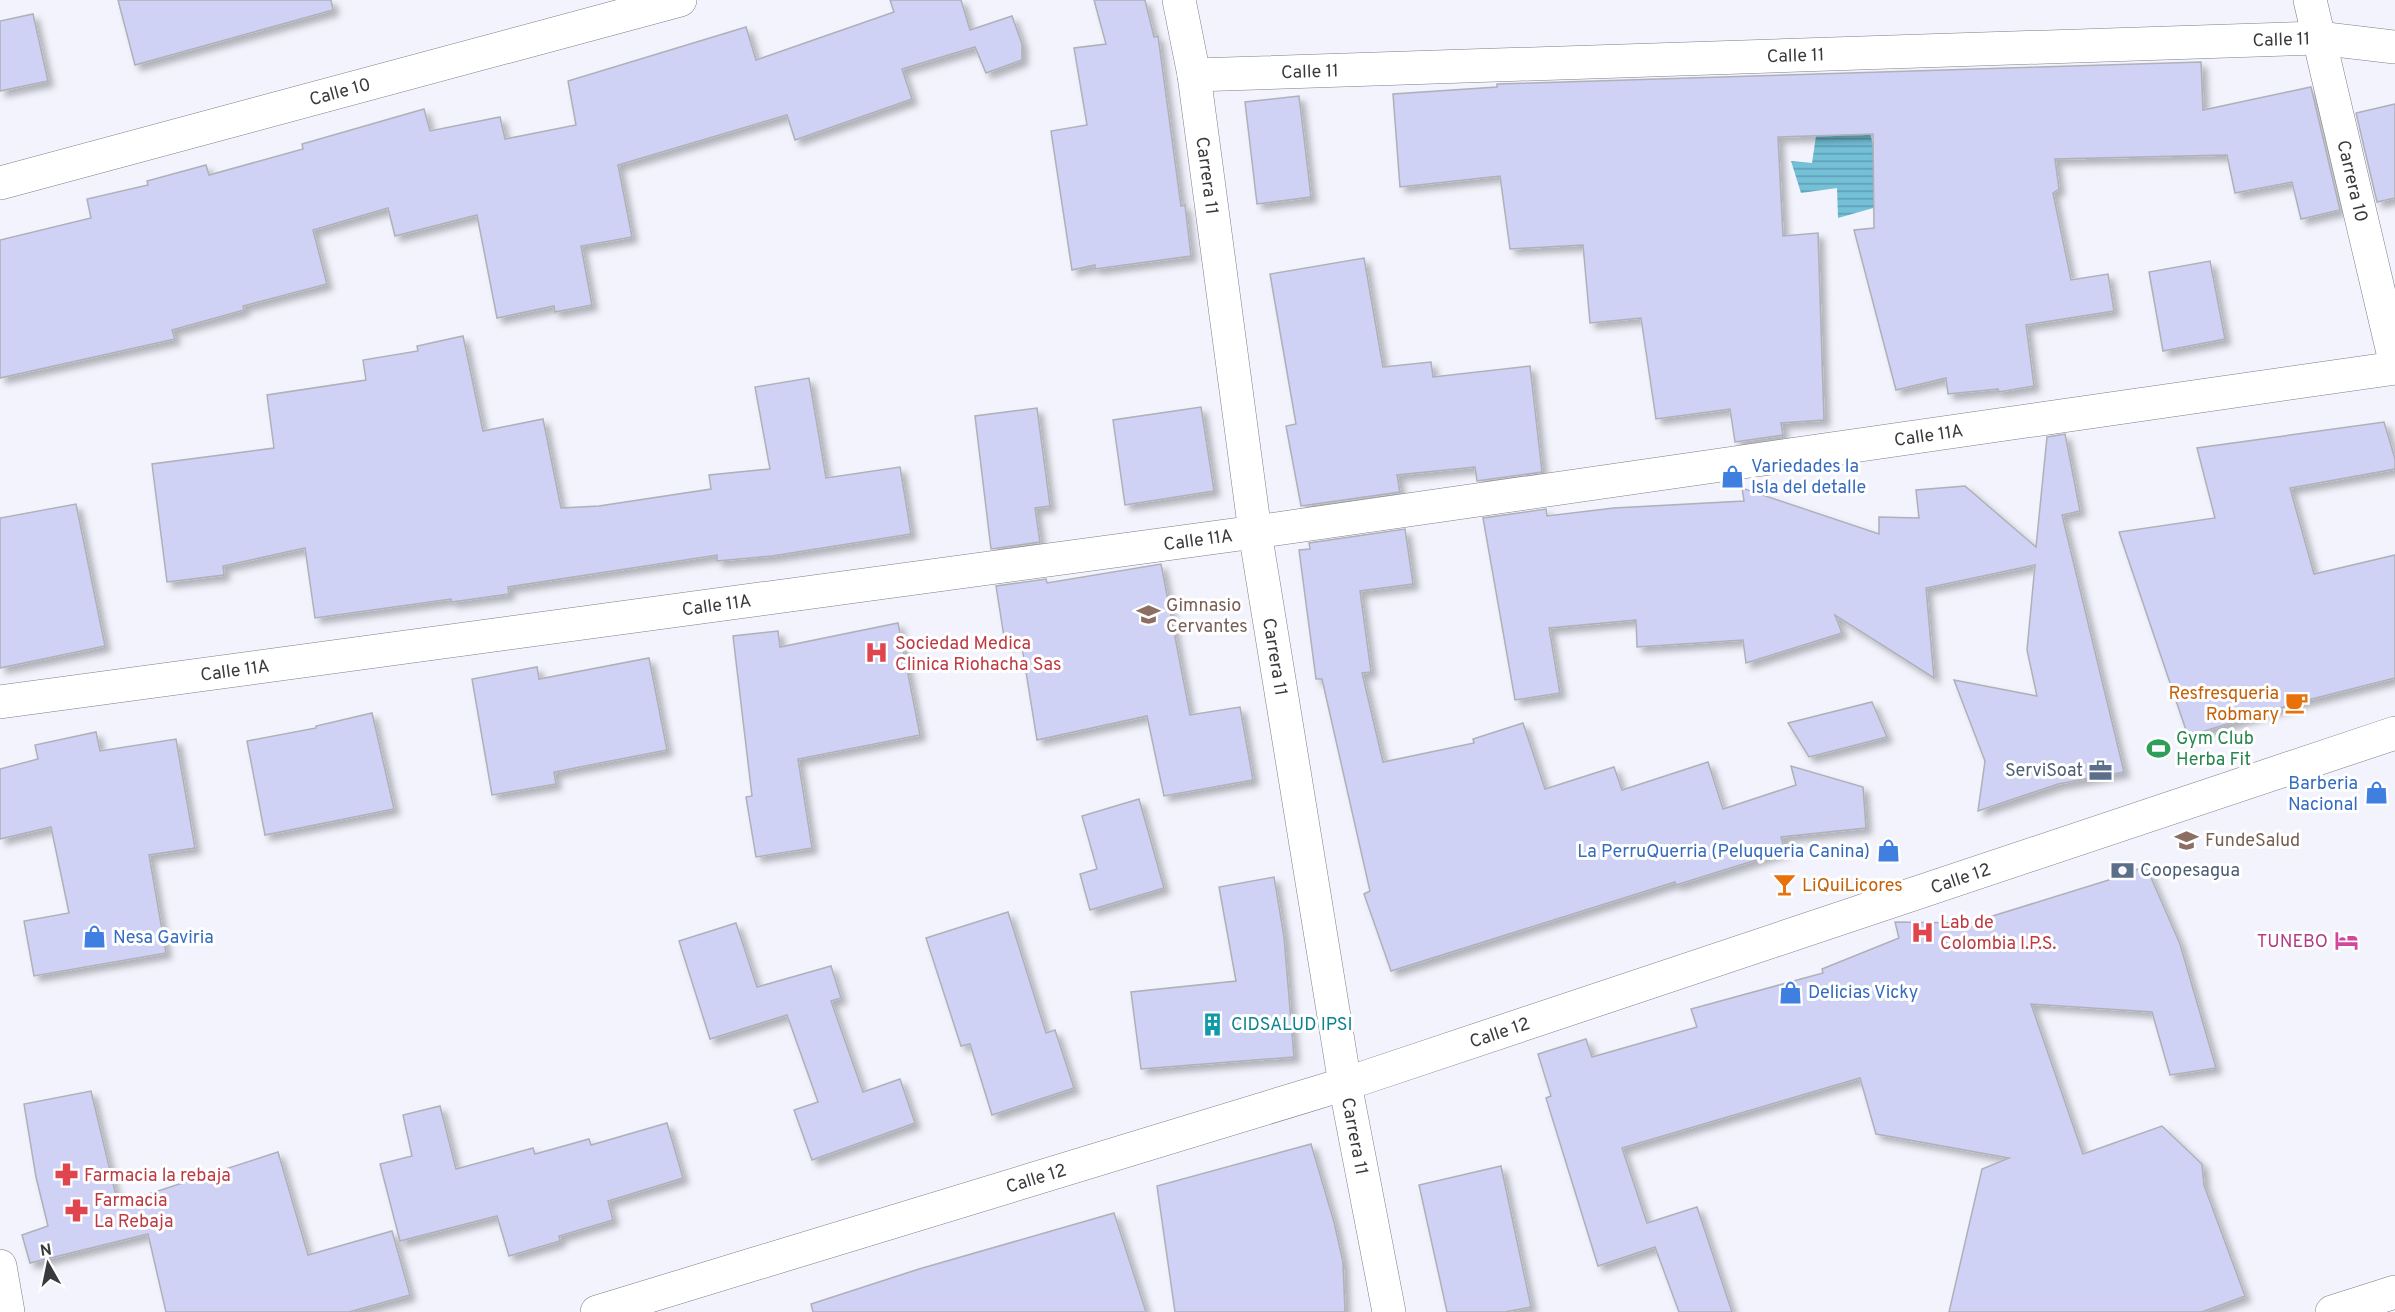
<svg xmlns="http://www.w3.org/2000/svg" width="2395" height="1312" font-family="Overpass,sans-serif">
<style>
.water{fill:url(#water-rules)}
.building{fill:#cfd1f5;stroke:#afb0b8;stroke-width:1.5;filter:url(#shadow)}
.lines{fill:none;stroke-linecap:round;stroke-linejoin:round}
.street-casing{stroke:#7d7e86;stroke-width:34}
.street{stroke:#fff;stroke-width:33}
.labels{text-anchor:middle;stroke-width:6;stroke-linejoin:round;paint-order:stroke}
.street-label{font-size:18px;fill:#393a3d;stroke:#fff}
.shop-label{font-size:18px;fill:#366cbe;stroke:#fff;text-anchor:start}
.education-label{font-size:18px;fill:#785e54;stroke:#fff;text-anchor:start}
.health-label{font-size:18px;fill:#be3a42;stroke:#fff;text-anchor:start}
.food-label{font-size:18px;fill:#c56008;stroke:#fff;text-anchor:end}
.leisure-label{font-size:18px;fill:#27864d;stroke:#fff;text-anchor:start}
.service-label{font-size:18px;fill:#4e5e75;stroke:#fff;text-anchor:end}
.hotel-label{font-size:18px;fill:#b23c85;stroke:#fff;text-anchor:end}
.culture-label{font-size:18px;fill:#0d838f;stroke:#fff;text-anchor:start}
</style>
<defs>
<pattern id="water-rules" width="6" height="5" patternUnits="userSpaceOnUse" patternTransform="scale(1.5)"><rect width="6" height="5" fill="#73c0d7"/><path d="M0 2.5h6" fill="none" stroke="#5f9db0"/></pattern>
<filter id="shadow"><feDropShadow dx="5.5" dy="5.5" stdDeviation="3" flood-color="#0004"/></filter>
</defs>
<rect width="100%" height="100%" fill="#f2f3fc"/>
<polygon class="water" points="1870,134 1891,203 1838,218 1837,188 1801,193 1791,161 1812,163 1816,136"/>
<g class="building">
<polygon points="118,0 331,0 333,10 135,65"/>
<polygon points="890,0 961,0 970,30 1012,16 1022,44 1022,60 986,73 975,47 902,69 912,99 795,140 787,115 618,165 632,237 581,246 592,305 555,312 554,306 497,318 477,215 395,236 388,208 313,230 327,284 243,306 244,310 172,330 175,339 0,378 0,240 91,218 87,199 148,185 147,181 206,165 209,175 303,149 302,144 424,109 430,131 500,117 505,139 576,125 568,81 746,27 756,60 894,12"/>
<polygon points="1094,0 1145,0 1154,37 1158,36 1181,206 1185,205 1191,256 1095,269 1095,265 1072,270 1051,131 1087,125 1074,48 1106,44"/>
<polygon points="33,14 48,81 0,91 0,21"/>
<polygon points="2201,62 2203,110 2311,87 2340,210 2301,219 2292,182 2235,193 2227,155 2055,159 2059,189 2053,193 2071,280 2108,274 2114,311 2026,325 2034,386 1999,392 1998,389 1948,394 1946,378 1896,390 1854,230 1874,228 1873,134 1778,137 1783,236 1818,233 1824,420 1781,423 1783,435 1735,442 1730,409 1656,419 1641,318 1590,323 1583,245 1510,249 1500,176 1400,187 1393,94 1497,87 1497,84"/>
<polygon points="1299,96 1311,197 1257,204 1245,102"/>
<polygon points="2395,104 2395,198 2377,202 2356,113"/>
<polygon points="1364,258 1383,367 1431,362 1433,377 1530,366 1542,472 1477,481 1475,467 1397,475 1400,492 1301,506 1286,426 1296,424 1270,274"/>
<polygon points="2210,261 2225,339 2163,351 2149,272"/>
<polygon points="463,336 483,431 543,419 561,508 599,506 711,489 709,475 770,469 755,387 809,378 826,478 900,467 911,534 772,556 717,561 717,555 508,587 509,594 452,602 451,599 315,618 305,548 223,566 224,575 167,582 152,464 274,448 267,395 366,380 363,360 418,351 417,346"/>
<polygon points="1201,407 1214,491 1125,505 1113,420"/>
<polygon points="1037,408 1050,506 1035,508 1040,542 991,549 975,416"/>
<polygon points="2384,422 2395,459 2395,469 2290,488 2314,574 2395,555 2395,678 2300,702 2188,736 2119,532 2215,518 2197,448"/>
<polygon points="2065,434 2080,511 2062,515 2124,772 2058,784 1978,811 1985,761 1954,680 2037,696 2027,650 2035,565 1926,588 1934,678 1835,615 1842,633 1746,663 1743,640 1637,647 1636,620 1549,628 1560,693 1515,700 1483,518 1546,509 1547,516 1614,508 1744,501 1742,488 1879,534 1879,517 1919,518 1916,490 1965,486 2036,547 2047,437"/>
<polygon points="76,504 105,646 0,668 0,518"/>
<polygon points="1405,529 1413,584 1360,591 1371,672 1362,673 1383,762 1474,743 1473,739 1523,723 1545,789 1614,767 1622,790 1708,762 1723,809 1796,785 1791,766 1863,787 1866,828 1781,837 1785,851 1676,885 1675,882 1391,971 1364,894 1370,891 1322,679 1316,679 1299,550 1310,549 1309,543"/>
<polygon points="1161,564 1190,715 1240,707 1253,780 1164,796 1147,716 1037,740 1021,641 1005,643 996,586 1046,579 1047,583"/>
<polygon points="898,623 920,735 798,759 812,848 756,857 746,797 752,796 733,636 778,631 780,647"/>
<polygon points="649,658 667,750 554,772 556,784 492,795 472,679 537,667 539,679"/>
<polygon points="1872,702 1887,737 1809,757 1788,723"/>
<polygon points="372,713 394,809 265,835 247,741 316,728 316,726"/>
<polygon points="96,732 100,751 176,739 195,848 149,855 166,953 34,976 24,921 69,913 51,827 0,839 0,769 38,759 35,745"/>
<polygon points="1139,799 1164,888 1090,910 1080,874 1097,869 1082,816"/>
<polygon points="2146,866 2180,944 2216,1068 2170,1075 2152,1012 2031,1004 2083,1154 2162,1126 2202,1164 2204,1185 2245,1296 2202,1312 1949,1312 1982,1169 2009,1158 1876,1134 1860,1078 1622,1148 1647,1223 1697,1207 1732,1312 1679,1312 1655,1247 1598,1266 1546,1098 1551,1096 1538,1054 1586,1039 1592,1057 1697,1027 1691,1009 1823,973 1822,969 1899,938 1895,922 1970,923 2112,879"/>
<polygon points="1274,877 1284,937 1294,1057 1141,1069 1131,992 1236,981 1219,887"/>
<polygon points="1008,912 1046,1033 1055,1030 1074,1088 992,1115 970,1044 961,1046 926,938"/>
<polygon points="736,923 757,987 831,966 841,998 831,1001 863,1092 900,1079 915,1123 812,1160 794,1110 818,1102 787,1015 710,1039 679,941"/>
<polygon points="91,1091 118,1204 278,1152 308,1255 392,1231 410,1295 349,1312 166,1312 148,1234 30,1263 22,1235 48,1226 36,1177 24,1104"/>
<polygon points="440,1106 456,1169 533,1148 535,1154 589,1139 591,1145 667,1123 683,1178 608,1201 613,1220 559,1236 560,1241 509,1256 497,1216 400,1241 380,1164 412,1156 403,1115"/>
<polygon points="1311,1144 1334,1222 1343,1262 1345,1312 1175,1312 1157,1186"/>
<polygon points="1501,1166 1531,1307 1505,1312 1447,1312 1419,1185"/>
<polygon points="1114,1213 1146,1312 813,1312 811,1304 919,1269"/>
</g>
<g class="lines">
<defs>
<g id="street">
<path id="s1" d="M 1179,0 L 1194,75 L 1255,532 L 1345,1084 L 1389,1312"/>
<path id="s2" d="M 2310,0 L 2395,361"/>
<path id="s3" d="M 1194,75 L 2318,38 L 2395,47"/>
<path id="s4" d="M 0,183 L 680,0"/>
<path id="s5" d="M 0,702 L 1255,532 L 2395,368"/>
<polyline points="0,1266 8,1312"/>
<path id="s6" d="M 597,1312 L 1345,1084 L 2395,733"/>
<polyline points="2332,1312 2395,1292"/>
</g>
</defs>
<use href="#street" class="street-casing"/>
<use href="#street" class="street"/>
</g>
<defs>
<symbol id="shop-bare" viewBox="-9 -9 18 18"><path d="M-5-2.5h2.3a2.7 3.5 0 0 1 5.4 0H5L5.5 6h-11ZM-1.5-2.5h3a1.5 2.3 0 0 0-3 0Z" fill="#3f7fe0" stroke="#fff" stroke-width="2.5" paint-order="stroke"/></symbol>
<symbol id="school-bare" viewBox="-9 -9 18 18"><path d="M0-5L7-2L0 1L-7-2ZM-4 1L0 2.5L4 1V4Q0 6-4 4Z" fill="#8d6e63" stroke="#fff" stroke-width="2.5" paint-order="stroke"/></symbol>
<symbol id="hospital-bare" viewBox="-9 -9 18 18"><path d="M-5-5h3v3.5h4V-5h3V5h-3V1.5h-4V5h-3Z" fill="#e0444e" stroke="#fff" stroke-width="2.5" paint-order="stroke"/></symbol>
<symbol id="cafe-bare" viewBox="-9 -9 18 18"><path d="M-5.5-4.5H6V0H3Q3 3.5 0 3.5H-2.5Q-5.5 3.5-5.5 0ZM3-3.2v2h1.7v-2ZM-6 4.5H4V6H-6Z" fill="#e8710a" stroke="#fff" stroke-width="2.5" paint-order="stroke"/></symbol>
<symbol id="stadium-bare" viewBox="-9 -9 18 18"><path d="M0-5a6.5 5 0 1 0 0 10a6.5 5 0 1 0 0-10ZM-3.5-1.8h7v3.6h-7Z" fill="#2e9e5b" stroke="#fff" stroke-width="2.5" paint-order="stroke"/></symbol>
<symbol id="office-bare" viewBox="-9 -9 18 18"><path d="M-6-3h4V-5.5h4V-3h4V5H-6ZM-1-4.5V-3h2v-1.5ZM-6 0V1H6V0Z" fill="#5c6f8a" stroke="#fff" stroke-width="2.5" paint-order="stroke"/></symbol>
<symbol id="bank-bare" viewBox="-9 -9 18 18"><path d="M-6-4H6V4H-6ZM0-2.3a2.3 2.3 0 1 0 0 4.6a2.3 2.3 0 1 0 0-4.6Z" fill="#5c6f8a" stroke="#fff" stroke-width="2.5" paint-order="stroke"/></symbol>
<symbol id="bar-bare" viewBox="-9 -9 18 18"><path d="M-6-5H6L.8 .8V4.5H3.5V6h-7V4.5H-.8V.8Z" fill="#e8710a" stroke="#fff" stroke-width="2.5" paint-order="stroke"/></symbol>
<symbol id="hotel-bare" viewBox="-9 -9 18 18"><path d="M-6-4.5h1.5V1H6V5H4.5V3h-9V5H-6ZM-4 0a1.8 1.8 0 1 1 3.6 0ZM.5 0V-2.5h3Q6-2.5 6 0Z" fill="#d1479c" stroke="#fff" stroke-width="2.5" paint-order="stroke"/></symbol>
<symbol id="building-bare" viewBox="-9 -9 18 18"><path d="M-4-6H4V6H1V3H-1V6H-4ZM-2.5-4.3h1.7v1.8h-1.7ZM.8-4.3h1.7v1.8H.8ZM-2.5-1h1.7V.8h-1.7ZM.8-1h1.7V.8H.8Z" fill="#0f9aa8" stroke="#fff" stroke-width="2.5" paint-order="stroke"/></symbol>
<symbol id="pharmacy-bare" viewBox="-9 -9 18 18"><path d="M-2-6h4v4h4v4h-4v4h-4v-4h-4v-4h4Z" fill="#e0444e" stroke="#fff" stroke-width="2.5" paint-order="stroke"/></symbol>
</defs>
<g fill-rule="evenodd">
<use href="#shop-bare" x="1716" y="460" width="33" height="33"/>
<use href="#school-bare" x="1132" y="598" width="33" height="33"/>
<use href="#hospital-bare" x="860" y="636" width="33" height="33"/>
<use href="#cafe-bare" x="2280" y="686" width="33" height="33"/>
<use href="#stadium-bare" x="2142" y="732" width="33" height="33"/>
<use href="#office-bare" x="2084" y="754" width="33" height="33"/>
<use href="#shop-bare" x="2360" y="776" width="33" height="33"/>
<use href="#school-bare" x="2170" y="824" width="33" height="33"/>
<use href="#shop-bare" x="1872" y="834" width="33" height="33"/>
<use href="#bank-bare" x="2106" y="854" width="33" height="33"/>
<use href="#bar-bare" x="1768" y="868" width="33" height="33"/>
<use href="#hospital-bare" x="1906" y="916" width="33" height="33"/>
<use href="#shop-bare" x="78" y="920" width="33" height="33"/>
<use href="#hotel-bare" x="2330" y="924" width="33" height="33"/>
<use href="#shop-bare" x="1774" y="976" width="33" height="33"/>
<use href="#building-bare" x="1196" y="1008" width="33" height="33"/>
<use href="#pharmacy-bare" x="50" y="1158" width="33" height="33"/>
<use href="#pharmacy-bare" x="60" y="1194" width="33" height="33"/>
</g>
<g class="labels">
<g class="street-label">
<text dy="6" stroke="none"><textPath href="#s3" startOffset="1088">Calle 11</textPath></text>
<text dy="6" stroke="none"><textPath href="#s3" startOffset="602">Calle 11</textPath></text>
<text dy="6" stroke="none"><textPath href="#s3" startOffset="116">Calle 11</textPath></text>
<text dy="6" stroke="none"><textPath href="#s4" startOffset="352">Calle 10</textPath></text>
<text dy="6" stroke="none"><textPath href="#s1" startOffset="178">Carrera 11</textPath></text>
<text dy="6" stroke="none"><textPath href="#s2" startOffset="186">Carrera 10</textPath></text>
<text dy="6" stroke="none"><textPath href="#s5" startOffset="1947">Calle 11A</textPath></text>
<text dy="6" stroke="none"><textPath href="#s5" startOffset="1209">Calle 11A</textPath></text>
<text dy="6" stroke="none"><textPath href="#s5" startOffset="723">Calle 11A</textPath></text>
<text dy="6" stroke="none"><textPath href="#s1" startOffset="664">Carrera 11</textPath></text>
<text dy="6" stroke="none"><textPath href="#s5" startOffset="237">Calle 11A</textPath></text>
<text dy="6" stroke="none"><textPath href="#s6" startOffset="1431">Calle 12</textPath></text>
<text dy="6" stroke="none"><textPath href="#s6" startOffset="945">Calle 12</textPath></text>
<text dy="6" stroke="none"><textPath href="#s1" startOffset="1150">Carrera 11</textPath></text>
<text dy="6" stroke="none"><textPath href="#s6" startOffset="459">Calle 12</textPath></text>
</g>
<g class="shop-label">
<text x="1751" y="472">Variedades la<tspan x="1751" dy="21">Isla del detalle</tspan></text>
<text x="2358" y="789" text-anchor="end">Barberia<tspan x="2358" dy="21">Nacional</tspan></text>
<text x="1870" y="857" text-anchor="end">La PerruQuerria (Peluqueria Canina)</text>
<text x="113" y="943">Nesa Gaviria</text>
<text x="1808" y="998">Delicias Vicky</text>
</g>
<g class="education-label">
<text x="1166" y="611">Gimnasio<tspan x="1166" dy="21">Cervantes</tspan></text>
<text x="2205" y="846">FundeSalud</text>
</g>
<g class="health-label">
<text x="895" y="649">Sociedad Medica<tspan x="895" dy="21">Clinica Riohacha Sas</tspan></text>
<text x="1940" y="928">Lab de<tspan x="1940" dy="21">Colombia I.P.S.</tspan></text>
<text x="84" y="1181">Farmacia la rebaja</text>
<text x="94" y="1206">Farmacia<tspan x="94" dy="21">La Rebaja</tspan></text>
</g>
<g class="food-label">
<text x="2279" y="699">Resfresqueria<tspan x="2279" dy="21">Robmary</tspan></text>
<text x="1802" y="891" text-anchor="start">LiQuiLicores</text>
</g>
<g class="leisure-label">
<text x="2176" y="744">Gym Club<tspan x="2176" dy="21">Herba Fit</tspan></text>
</g>
<g class="service-label">
<text x="2083" y="776">ServiSoat</text>
<text x="2140" y="876" text-anchor="start">Coopesagua</text>
</g>
<g class="hotel-label">
<text x="2328" y="947">TUNEBO</text>
</g>
<g class="culture-label">
<text x="1231" y="1030">CIDSALUD IPSI</text>
</g>
</g>
<g transform="translate(48 1264) rotate(351)" stroke="#ffffff" stroke-width="4.5" paint-order="stroke">
<path d="M0-4.5L10 22L0 15L-10 22Z" fill="#393a3d"/>
<text y="-9" font-size="16" font-weight="bold" text-anchor="middle" fill="#393a3d">N</text>
</g>
</svg>
